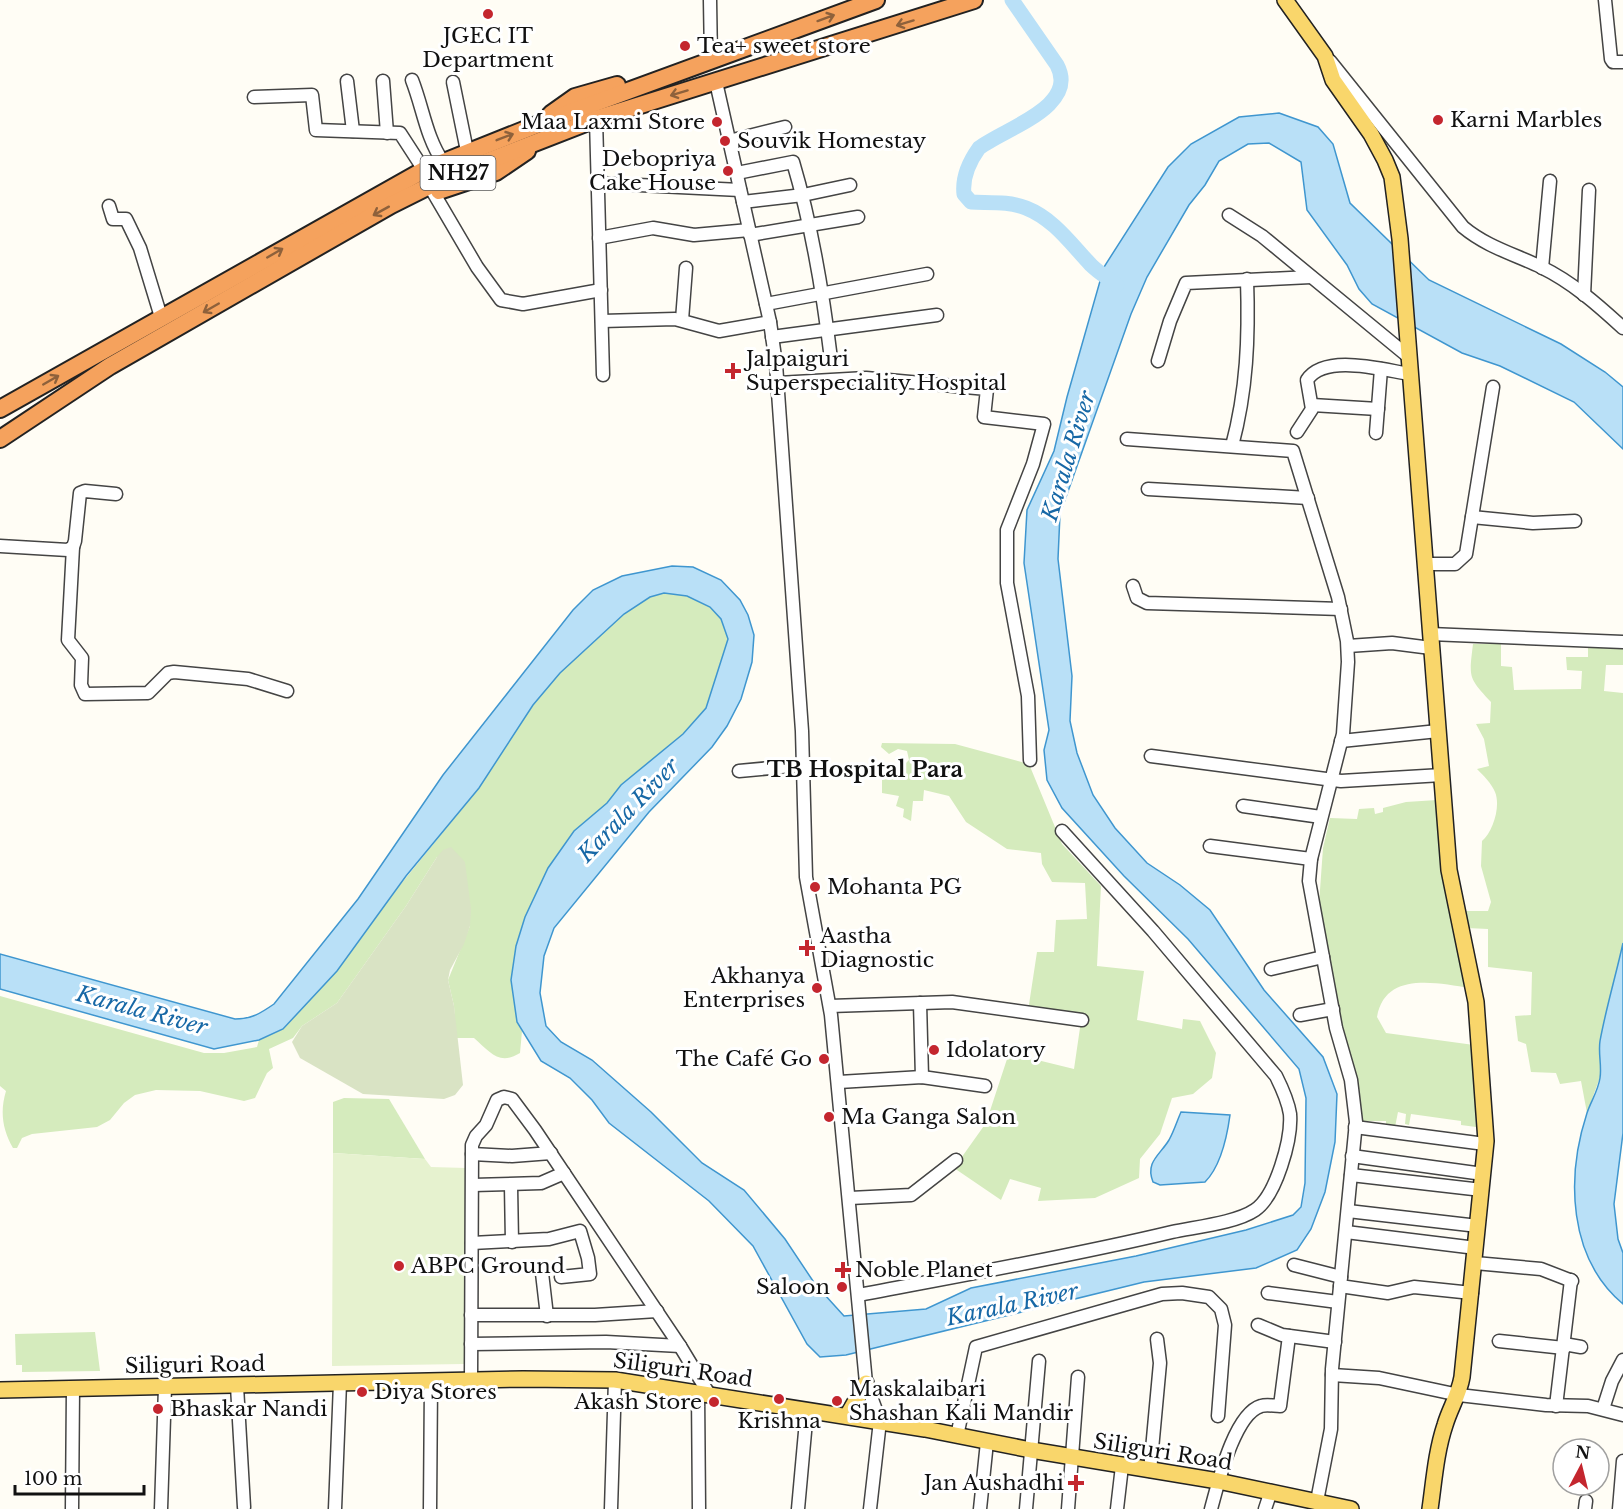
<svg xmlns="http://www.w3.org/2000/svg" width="1623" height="1509" font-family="'Libre Baskerville',serif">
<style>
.green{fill:#d5ebbd}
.cemetery{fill:#d9e3c4}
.pitch{fill:#e6f2cf}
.water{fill:#b9e0f7;stroke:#3f96cf;stroke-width:1.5}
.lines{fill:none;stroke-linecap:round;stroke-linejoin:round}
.river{stroke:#b9e0f7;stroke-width:15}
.minor-casing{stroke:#444;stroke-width:15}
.major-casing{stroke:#222;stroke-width:18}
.highway-casing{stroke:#222;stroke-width:20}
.minor{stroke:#fff;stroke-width:12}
.major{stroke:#f9d66b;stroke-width:15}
.highway{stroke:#f5a25d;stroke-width:16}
.oneway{stroke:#8e613b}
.poi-dot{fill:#c4262e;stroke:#fff;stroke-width:2}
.labels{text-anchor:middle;stroke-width:6;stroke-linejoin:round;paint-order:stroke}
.shield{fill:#fff;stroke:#585858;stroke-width:1.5}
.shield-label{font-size:20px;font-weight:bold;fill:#111}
.poi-label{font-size:21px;fill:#111;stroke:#fff;text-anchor:start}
.street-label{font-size:21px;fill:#111;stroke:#fff}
.water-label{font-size:22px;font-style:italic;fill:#1768a6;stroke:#fff}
.neighbourhood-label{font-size:22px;font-weight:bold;fill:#111;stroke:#fff}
</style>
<rect width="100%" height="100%" fill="#fffdf5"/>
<g class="green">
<path d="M 664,593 L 687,596 L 710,607 L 722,619 L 728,639 L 722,662 L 706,708 L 683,734 L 621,785 L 607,803 L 574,831 L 517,1022 L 522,1031 L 520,1053 C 499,1066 490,1052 474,1038 L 456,1038 L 454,1006 L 448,980 L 470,926 L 437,857 L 406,906 L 337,1003 L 302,1026 L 293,1038 L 269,1049 L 273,1068 L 267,1073 L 255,1098 L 244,1101 L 200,1091 L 156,1090 L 135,1095 L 124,1103 L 110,1120 L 97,1127 L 32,1134 L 22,1138 L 17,1148 L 13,1148 C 2,1129 0,1111 6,1091 L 0,1086 L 0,996 L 204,1053 L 224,1053 L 257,1047 L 259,1040 L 283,1029 L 479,788 L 533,705 L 560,673 L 624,614 L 650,597 Z"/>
<path d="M 1473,644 L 1501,644 L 1501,666 L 1512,667 L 1514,690 L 1581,689 L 1582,671 L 1567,670 L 1566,657 L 1588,657 L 1588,647 L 1623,648 L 1623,665 L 1606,665 L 1604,691 L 1623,693 L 1623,943 L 1600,1044 L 1600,1077 L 1587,1113 L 1581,1081 L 1560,1084 L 1556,1073 L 1531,1072 L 1526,1044 L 1518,1041 L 1515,1016 L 1531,1015 L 1532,972 L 1488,967 L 1488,929 L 1467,928 L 1464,911 L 1488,911 L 1491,902 L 1481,866 L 1482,841 C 1493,832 1501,806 1495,792 C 1492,784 1483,775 1477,769 L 1489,766 L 1484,739 L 1476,724 L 1490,723 L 1491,702 C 1468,677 1469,678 1473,644 Z"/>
<polygon points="882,743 955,744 1029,764 1062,844 1101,886 1097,966 1144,971 1137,1020 1182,1029 1183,1019 1200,1021 1216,1053 1212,1078 1193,1094 1172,1098 1160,1134 1140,1159 1139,1178 1095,1198 1038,1201 1041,1188 1010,1179 1001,1200 954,1168 986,1123 1009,1053 1074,1069 1081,1021 1028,1011 1037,952 1054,952 1056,920 1087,919 1085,883 1052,882 1042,864 1041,853 1007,849 966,822 949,796 924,790 923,801 913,801 911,821 903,817 904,809 896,806 899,796 882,793 882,772 900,769 909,760 907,751 898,749 889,754 881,747"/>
<path d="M 1437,800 L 1470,988 C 1436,983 1385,971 1377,1017 L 1386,1033 L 1474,1045 L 1476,1127 L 1461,1125 L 1461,1121 L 1411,1114 L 1409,1125 L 1405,1124 L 1406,1114 L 1398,1112 L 1395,1127 L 1386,1126 L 1386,1121 L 1359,1121 L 1337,1026 L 1319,904 L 1323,848 L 1330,818 L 1357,819 L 1359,809 L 1374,808 L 1375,814 L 1383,812 L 1383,808 L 1406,802 Z"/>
<polygon points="344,1098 389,1099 425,1159 333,1153 333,1102"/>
<polygon points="95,1332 100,1371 22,1372 22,1365 16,1365 15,1334"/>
</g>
<polygon class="cemetery" points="451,847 465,862 471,909 470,926 464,944 450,970 448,980 454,1006 463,1085 455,1095 444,1099 363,1094 300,1058 292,1042 302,1026 337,1003 406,906 437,857 443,850"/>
<polygon class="pitch" points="333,1153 425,1159 431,1167 466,1168 464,1364 332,1366"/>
<g class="water">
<path d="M 1279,113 L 1318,127 L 1333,144 L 1350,203 L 1429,280 L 1561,344 L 1605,372 L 1623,387 L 1623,449 L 1574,402 L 1500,366 L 1462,353 L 1372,304 L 1359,289 L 1347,265 L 1307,210 L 1301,162 L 1269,143 L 1248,144 L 1219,161 L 1205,185 L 1189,205 L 1147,277 L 1131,314 L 1060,514 L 1058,559 L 1072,676 L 1070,721 L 1077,753 L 1093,795 L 1115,828 L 1147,863 L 1180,885 L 1210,910 L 1264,990 L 1323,1057 L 1337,1094 L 1335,1142 L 1325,1192 L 1311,1229 L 1297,1250 L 1256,1268 L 1144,1282 L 846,1355 L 820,1357 L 807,1344 L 753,1246 L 709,1201 L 609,1123 L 592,1100 L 570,1078 L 541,1061 L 517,1022 L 511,980 L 516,946 L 525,917 L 548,868 L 574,831 L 607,803 L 621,785 L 683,734 L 706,708 L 728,639 L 721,619 L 710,607 L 687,596 L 664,593 L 650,597 L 624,614 L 560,673 L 533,705 L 479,788 L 406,876 L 337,971 L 283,1029 L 259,1040 L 214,1049 L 0,989 L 0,954 L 235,1019 C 252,1019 261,1013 274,1004 L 358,899 L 443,775 L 573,610 L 593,590 L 622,576 L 672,566 L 693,567 L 721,580 L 740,600 L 748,615 L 754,635 L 752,662 L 741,699 L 727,726 L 712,747 L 649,812 L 554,928 L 544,956 L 540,993 L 546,1026 L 561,1042 L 592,1060 L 651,1112 L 702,1163 L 744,1190 L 785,1239 L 815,1284 L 844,1316 L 926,1309 L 971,1288 L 1136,1256 L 1246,1230 L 1293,1215 L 1301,1207 L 1305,1183 L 1306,1098 L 1299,1069 L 1188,939 L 1124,876 L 1062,808 L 1047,780 L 1044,750 L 1049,730 L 1024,563 L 1027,510 L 1054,451 L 1067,397 L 1104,267 L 1168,167 L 1191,144 L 1239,117 Z"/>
<path d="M 1623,943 L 1623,1133 L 1614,1204 L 1618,1239 L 1623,1253 L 1623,1304 C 1568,1258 1566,1177 1587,1113 C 1591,1101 1598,1091 1600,1078 C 1602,1066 1598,1053 1600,1041 C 1606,1008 1616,975 1623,943 Z"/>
<path d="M 1181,1112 L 1230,1115 C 1227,1137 1221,1166 1205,1182 L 1160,1185 L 1153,1182 C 1145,1162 1160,1155 1169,1140 C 1174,1131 1177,1121 1181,1112 Z"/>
</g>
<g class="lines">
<path class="river" d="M 1012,0 L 1057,65 C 1079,107 1005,128 979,148 C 969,162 962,177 964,194 L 971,202 C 988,203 1009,201 1026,208 C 1054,219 1071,244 1091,265 C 1099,273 1108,278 1117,285"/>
<defs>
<g id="minor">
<polyline points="710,0 711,60"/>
<polyline points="1605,0 1611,59 1613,62 1623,62"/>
<path d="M 1330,61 L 1463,227 C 1487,247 1514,254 1541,267 C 1572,282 1598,305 1623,328"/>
<path d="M 412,80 C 423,108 426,137 443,162"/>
<polyline points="347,81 353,131"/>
<polyline points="383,81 387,133"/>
<polyline points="453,82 467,151"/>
<polyline points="716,82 770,322 776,364 802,731 806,877 831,1015 866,1383 880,1421 870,1509"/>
<polyline points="254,97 312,95 316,130 400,133 424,170"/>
<polyline points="596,119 603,375"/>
<polyline points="729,141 785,127"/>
<path d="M 737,173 L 793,162 C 812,226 823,293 831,359"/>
<polyline points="598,183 740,190"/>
<polyline points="433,192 477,267 501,300 523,304 601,290"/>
<polyline points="743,202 803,195 850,185"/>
<polyline points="109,206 113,219 126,219 140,248 161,317"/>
<polyline points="1229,215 1262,236 1409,357"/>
<polyline points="750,235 858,217"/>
<polyline points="599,238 653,228 694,235 749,230"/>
<polyline points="1542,268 1550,181"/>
<polyline points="1584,295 1589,190"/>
<polyline points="766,304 927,274"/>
<polyline points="682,320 686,268"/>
<polyline points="602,321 675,319 719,331 770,322"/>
<polyline points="772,337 937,315"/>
<polyline points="1158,361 1170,321 1186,283 1311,277"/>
<polyline points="778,383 866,378 987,389 984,417 1044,424 1033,464 1007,530 1007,583 1028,696 1030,760"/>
<polyline points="1312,405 1378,409"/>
<path d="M 1297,432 L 1312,409 L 1307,380 C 1325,353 1383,370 1410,374"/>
<polyline points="1376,433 1381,369"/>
<polyline points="1127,439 1293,451 1338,597 1347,641 1348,662 1343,734 1311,859 1309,881 1336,1028 1351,1080 1356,1122 1332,1369 1331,1429 1317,1501"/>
<path d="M 1232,446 C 1247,390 1249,337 1247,279"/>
<polyline points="1148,489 1308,498"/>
<polyline points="1472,517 1533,523 1575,521"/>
<polyline points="0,546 68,550 73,547 75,541 80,493 85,491 116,494"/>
<polyline points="73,547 68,640 82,658 81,685 85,694 148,693 168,673 174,672 248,679 287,691"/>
<polyline points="1426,564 1455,564 1466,554 1493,387"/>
<polyline points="1133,586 1137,598 1147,603 1341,609"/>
<polyline points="1430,634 1623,642"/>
<polyline points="1348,646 1392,643 1431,648"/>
<polyline points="1341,741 1438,731"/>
<polyline points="1151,756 1341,781 1442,775"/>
<polyline points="739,771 803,765"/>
<polyline points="1243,806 1321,817"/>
<polyline points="1210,846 1311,859"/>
<polyline points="1271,969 1323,957"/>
<polyline points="920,1003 922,1077"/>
<polyline points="830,1006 952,1002 1082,1020"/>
<polyline points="1300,1015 1333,1009"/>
<polyline points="839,1082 922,1077 985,1086"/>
<polyline points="1355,1127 1485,1144"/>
<polyline points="472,1154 512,1156 551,1153"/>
<polyline points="1352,1156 1483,1174"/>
<polyline points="1351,1175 1482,1190"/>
<polyline points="473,1185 541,1183 564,1173"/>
<polyline points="511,1186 512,1242"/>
<polyline points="850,1198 911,1195 956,1160"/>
<polyline points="1348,1211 1478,1226"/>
<polyline points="1346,1232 1476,1248"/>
<polyline points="472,1243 549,1239 580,1231 588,1258 590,1274 561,1277"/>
<polyline points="1475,1263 1541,1269 1572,1281"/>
<polyline points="1294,1265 1341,1277"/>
<polyline points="542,1273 547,1316"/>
<polyline points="1340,1286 1388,1293 1414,1287 1472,1293"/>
<polyline points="1268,1293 1338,1302"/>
<path d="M 859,1295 C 963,1275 1068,1257 1172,1232 C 1195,1227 1236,1223 1255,1210 C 1276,1196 1292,1139 1290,1114 C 1288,1101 1282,1088 1276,1076 L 1153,931 L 1062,831"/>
<polyline points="471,1315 595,1315 657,1311"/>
<polyline points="1258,1325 1282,1335 1335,1342"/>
<polyline points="1499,1341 1564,1348"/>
<polyline points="471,1344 606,1342 680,1346"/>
<polyline points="1564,1344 1581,1347"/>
<polyline points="1332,1375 1379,1378 1459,1395 1546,1405 1588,1406 1623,1415"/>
<polyline points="471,1381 472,1145 476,1136 486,1125 497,1100 504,1097 512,1099 535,1130 680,1346 709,1394"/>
<polyline points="237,1386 244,1507"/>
<polyline points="698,1392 699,1509"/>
<polyline points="1556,1406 1571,1280"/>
<polyline points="1603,1409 1612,1381 1623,1360"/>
<polyline points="957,1436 976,1347 1162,1294 1182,1293 1209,1297 1221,1309 1225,1325 1218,1416"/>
<polyline points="1150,1471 1160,1363 1157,1339"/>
<polyline points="72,1509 73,1388"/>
<polyline points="161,1509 165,1387"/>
<polyline points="335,1509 340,1383"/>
<polyline points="430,1509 431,1382"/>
<polyline points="611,1509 615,1380"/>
<polyline points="798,1509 807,1410"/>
<polyline points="980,1509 987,1442"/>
<polyline points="1026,1509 1039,1361"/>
<polyline points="1068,1509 1078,1377"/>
<polyline points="1117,1509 1122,1466"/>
<path d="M 1211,1509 C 1218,1484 1234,1414 1261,1406 C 1267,1404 1274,1406 1280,1406 L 1289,1336"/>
<polyline points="1265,1509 1271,1491"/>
<polyline points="1585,1509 1586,1501"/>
<polyline points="1619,1509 1623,1461"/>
</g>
<g id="major">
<path d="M 1285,0 L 1325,56 L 1333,80 L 1371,134 L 1385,160 L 1392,177 L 1400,239 L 1449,870 L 1476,1002 L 1486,1141 L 1462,1377 C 1459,1395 1450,1408 1445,1425 C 1436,1452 1434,1481 1430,1509"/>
<polyline points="0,1390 523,1379 615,1380 925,1429 1031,1450 1218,1481 1351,1509"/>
<polyline points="847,1416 866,1383"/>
</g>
<g id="highway">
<polyline points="551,114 575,97 617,85"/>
<polyline points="439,191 496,172 527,151"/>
<polyline points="0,409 424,170 549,120 876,0"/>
<polyline points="0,439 110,366 391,205 447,177 596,119 974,0"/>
</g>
</defs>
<use href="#minor" class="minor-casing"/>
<use href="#major" class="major-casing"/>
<use href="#highway" class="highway-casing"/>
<use href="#minor" class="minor"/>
<use href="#major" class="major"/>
<use href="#highway" class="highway"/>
</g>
<defs><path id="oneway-shaft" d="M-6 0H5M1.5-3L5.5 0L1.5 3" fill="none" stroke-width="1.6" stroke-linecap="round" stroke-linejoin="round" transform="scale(1.5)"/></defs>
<g class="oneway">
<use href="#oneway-shaft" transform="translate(826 18) rotate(-20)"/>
<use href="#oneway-shaft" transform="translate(905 23) rotate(163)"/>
<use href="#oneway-shaft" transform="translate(679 93) rotate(163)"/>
<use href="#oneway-shaft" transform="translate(505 137) rotate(-21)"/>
<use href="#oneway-shaft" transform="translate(381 211) rotate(151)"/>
<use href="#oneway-shaft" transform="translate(275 253) rotate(-30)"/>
<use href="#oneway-shaft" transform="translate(211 308) rotate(150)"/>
<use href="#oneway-shaft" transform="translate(51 380) rotate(-30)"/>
</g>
<g class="poi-dot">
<circle cx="488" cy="14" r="6"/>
<circle cx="685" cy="46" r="6"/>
<circle cx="1438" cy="120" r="6"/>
<circle cx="717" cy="122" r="6"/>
<circle cx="725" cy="141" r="6"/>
<circle cx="728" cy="171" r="6"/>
<path d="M730 362h6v6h6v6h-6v6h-6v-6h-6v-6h6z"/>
<circle cx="815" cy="887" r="6"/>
<path d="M804 939h6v6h6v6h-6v6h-6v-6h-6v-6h6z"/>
<circle cx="817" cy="988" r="6"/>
<circle cx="934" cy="1050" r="6"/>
<circle cx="824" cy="1059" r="6"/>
<circle cx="829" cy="1117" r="6"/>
<circle cx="399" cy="1266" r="6"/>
<path d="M840 1261h6v6h6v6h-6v6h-6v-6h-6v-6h6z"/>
<circle cx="842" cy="1287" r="6"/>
<circle cx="362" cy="1392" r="6"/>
<circle cx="779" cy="1399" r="6"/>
<circle cx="837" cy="1401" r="6"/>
<circle cx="714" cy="1402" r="6"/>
<circle cx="158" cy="1409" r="6"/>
<path d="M1073 1474h6v6h6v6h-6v6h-6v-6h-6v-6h6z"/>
</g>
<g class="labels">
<rect class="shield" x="420.5" y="156" width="75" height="34" rx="4.5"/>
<g class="shield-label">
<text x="458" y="180">NH27</text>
</g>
<g class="poi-label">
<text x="488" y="43" text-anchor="middle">JGEC IT<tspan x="488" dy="24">Department</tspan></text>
<text x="697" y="53">Tea+ sweet store</text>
<text x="1450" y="127">Karni Marbles</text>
<text x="705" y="129" text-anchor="end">Maa Laxmi Store</text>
<text x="737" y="148">Souvik Homestay</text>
<text x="716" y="166" text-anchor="end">Debopriya<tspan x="716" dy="24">Cake House</tspan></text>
<text x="746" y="366">Jalpaiguri<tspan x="746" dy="24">Superspeciality Hospital</tspan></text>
<text x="827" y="894">Mohanta PG</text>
<text x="820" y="943">Aastha<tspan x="820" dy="24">Diagnostic</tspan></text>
<text x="805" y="983" text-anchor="end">Akhanya<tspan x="805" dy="24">Enterprises</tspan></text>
<text x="946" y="1057">Idolatory</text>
<text x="812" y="1066" text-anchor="end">The Café Go</text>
<text x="841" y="1124">Ma Ganga Salon</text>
<text x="411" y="1273">ABPC Ground</text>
<text x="855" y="1277">Noble Planet</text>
<text x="830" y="1294" text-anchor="end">Saloon</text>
<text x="849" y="1396">Maskalaibari<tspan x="849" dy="24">Shashan Kali Mandir</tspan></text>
<text x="374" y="1399">Diya Stores</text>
<text x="702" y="1409" text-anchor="end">Akash Store</text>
<text x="170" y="1416">Bhaskar Nandi</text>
<text x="779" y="1428" text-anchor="middle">Krishna</text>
<text x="1064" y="1490" text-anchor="end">Jan Aushadhi</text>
</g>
<g class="street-label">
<text transform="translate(195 1365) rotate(-1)" y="7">Siliguri Road</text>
<text transform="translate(683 1370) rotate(8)" y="7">Siliguri Road</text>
<text transform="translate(1163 1452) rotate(9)" y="7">Siliguri Road</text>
</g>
<g class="water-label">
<text transform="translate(1068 456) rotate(-73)" y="8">Karala River</text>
<text transform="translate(628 810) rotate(-46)" y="8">Karala River</text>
<text transform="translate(142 1010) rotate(15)" y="8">Karala River</text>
<text transform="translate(1012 1304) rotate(-12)" y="8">Karala River</text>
</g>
<g class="neighbourhood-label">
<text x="865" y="777">TB Hospital Para</text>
</g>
</g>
<g transform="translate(1581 1467) rotate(7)"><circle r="28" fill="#ffffff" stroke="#a0a0a0" stroke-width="1.5"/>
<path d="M0-4.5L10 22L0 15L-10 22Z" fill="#c4262e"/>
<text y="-9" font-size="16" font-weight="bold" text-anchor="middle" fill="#111111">N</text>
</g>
<path d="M15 1485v9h129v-9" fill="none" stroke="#111111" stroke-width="3"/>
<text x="24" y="1485" font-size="18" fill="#111111" stroke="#ffffff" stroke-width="4.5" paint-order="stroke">100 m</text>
</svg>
